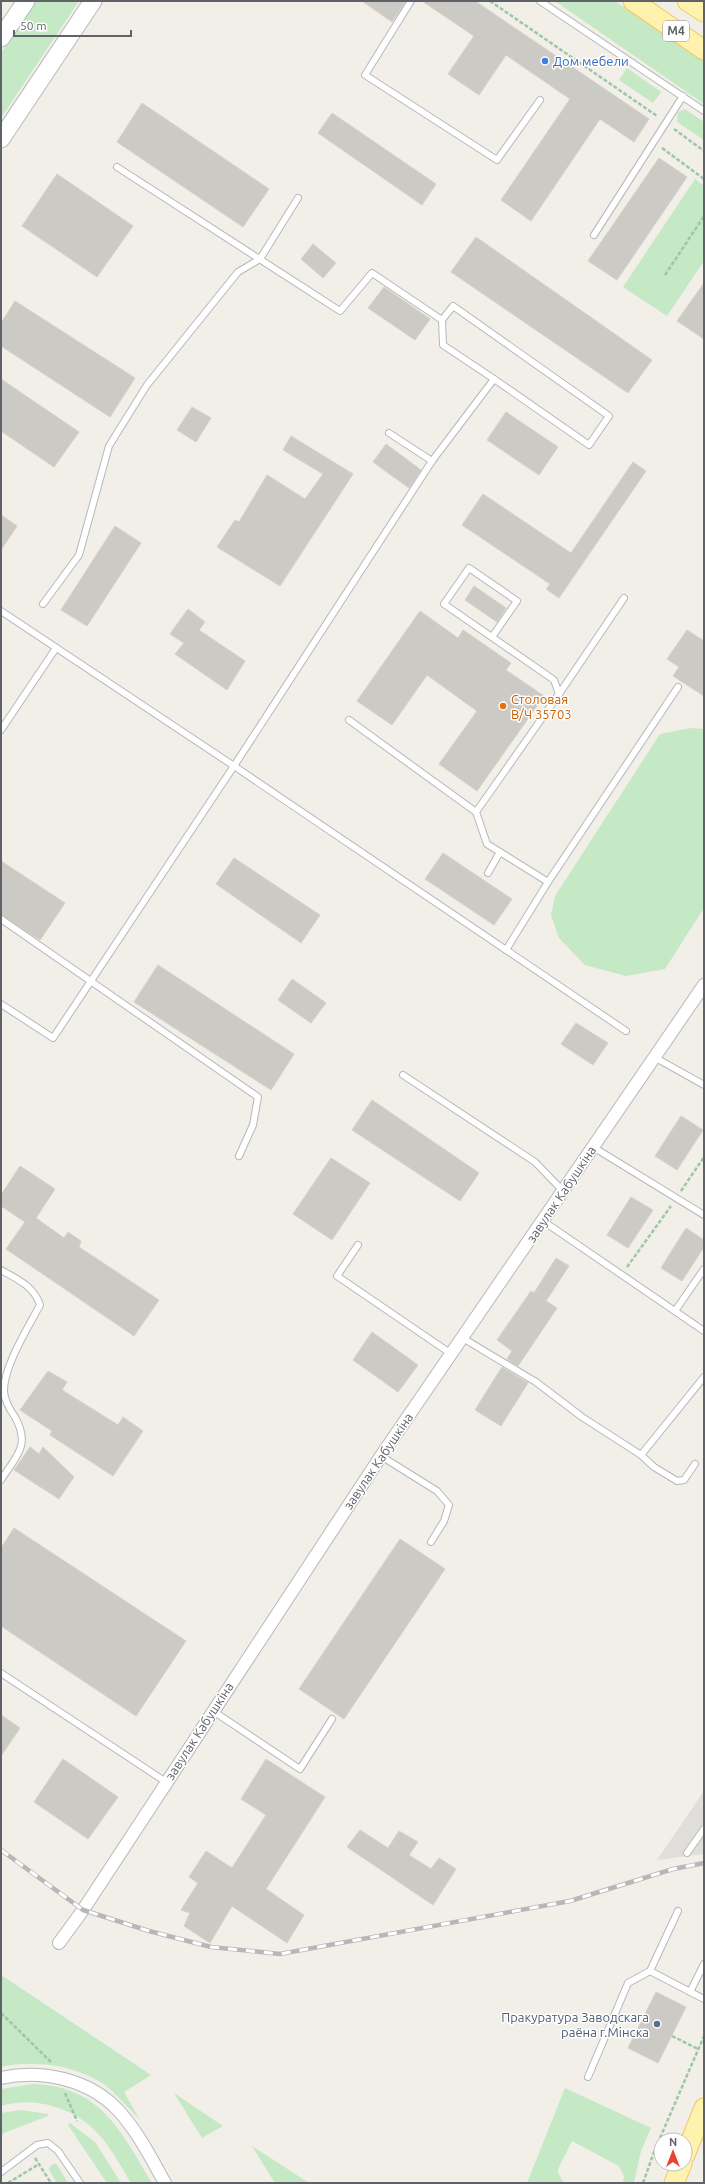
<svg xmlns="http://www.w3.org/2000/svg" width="705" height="2184" font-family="Ubuntu,sans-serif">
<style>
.industrial{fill:#e0deda}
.green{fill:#c5e8c5}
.building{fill:#cccac5;stroke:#d6d1c6}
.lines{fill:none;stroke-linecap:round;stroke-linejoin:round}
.service-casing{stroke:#b5b8bc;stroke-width:8}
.minor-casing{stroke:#b5b8bc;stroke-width:14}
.secondary-casing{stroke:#b6babf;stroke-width:19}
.primary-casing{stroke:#f2c960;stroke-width:21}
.path{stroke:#9cc7a9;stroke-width:2.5;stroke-dasharray:4 2;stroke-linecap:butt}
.service{stroke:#fff;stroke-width:6}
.minor{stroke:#fff;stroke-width:12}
.secondary{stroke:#fff;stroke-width:17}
.primary{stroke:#fff2af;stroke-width:19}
.rail-casing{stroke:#b6b7b8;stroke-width:4.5}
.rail{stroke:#fff;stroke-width:3;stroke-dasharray:9;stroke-linecap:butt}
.shop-dot{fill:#3f7fe0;stroke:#fff;stroke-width:1.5}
.food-dot{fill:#e8710a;stroke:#fff;stroke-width:1.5}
.service-dot{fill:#5c6f8a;stroke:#fff;stroke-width:1.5}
.labels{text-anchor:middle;stroke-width:3;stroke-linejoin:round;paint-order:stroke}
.shield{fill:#fff;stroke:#8f9295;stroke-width:1}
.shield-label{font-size:12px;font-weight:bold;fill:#5f6368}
.shop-label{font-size:13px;fill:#366cbe;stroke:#fff;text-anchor:start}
.food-label{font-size:13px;fill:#c56008;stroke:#fff;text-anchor:start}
.street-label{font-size:13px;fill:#5f6368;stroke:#fff}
.service-label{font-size:13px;fill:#4e5e75;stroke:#fff;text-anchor:end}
</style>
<rect width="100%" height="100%" fill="#f1efe8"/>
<polygon class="industrial" points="704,1791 704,1854 657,1860"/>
<g class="green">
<polygon points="35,1 79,1 1,118 1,53"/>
<polygon points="555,1 615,1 704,62 704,104"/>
<polygon points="627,68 661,92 653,103 619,80"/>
<polygon points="685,109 704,122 704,140 677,122 678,112"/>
<polygon points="695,179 704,186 704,261 667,316 623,287"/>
<polygon points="691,728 704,729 704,908 665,969 626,976 585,965 559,938 551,915 555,896 660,734"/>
<path d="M 1,1975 L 151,2075 L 124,2092 L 140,2120 C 130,2110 121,2099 110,2089 C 82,2066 36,2059 1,2067 Z"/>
<path d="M 33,2084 C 101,2086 121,2132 152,2183 L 131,2183 C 111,2149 96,2119 55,2107 C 37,2101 19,2101 1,2106 L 1,2089 Z"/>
<polygon points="565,2088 651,2128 641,2151 634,2183 623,2183 624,2176 619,2166 572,2141 558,2169 558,2173 564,2183 527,2183"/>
<polygon points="174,2093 223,2126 202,2138"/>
<polygon points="21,2110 48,2114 48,2116 4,2133 1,2136 1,2113"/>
<polygon points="70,2123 95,2142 121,2183 107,2183 68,2125"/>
<polygon points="252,2146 309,2183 275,2183"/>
<polygon points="56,2163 68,2183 57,2183 49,2170 50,2166"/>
</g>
<g class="building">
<polygon points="362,1 406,1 392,22"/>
<polygon points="422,1 475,1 649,119 634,142 600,119 531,221 501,200 570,99 506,55 479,95 448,74 474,36"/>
<polygon points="142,103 269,189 243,227 117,142"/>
<polygon points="332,113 436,184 422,205 318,133"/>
<polygon points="659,158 687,177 617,280 588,261"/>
<polygon points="57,174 133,226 97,277 22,226"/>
<polygon points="476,237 652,360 628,393 451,272"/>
<polygon points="313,244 336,263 323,278 301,259"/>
<polygon points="704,283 704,339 677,321"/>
<polygon points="384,287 430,319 415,340 368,308"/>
<polygon points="15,301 135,378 110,417 1,346 1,323"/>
<polygon points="1,379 79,432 54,467 1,431"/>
<polygon points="192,407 211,418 196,442 177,430"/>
<polygon points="506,412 558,447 539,475 487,440"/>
<polygon points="291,436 353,474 280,586 217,547 235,520 239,522 267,475 305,499 323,474 283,450"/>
<polygon points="386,444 421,470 409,488 373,462"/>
<polygon points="633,462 646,471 559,598 546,589 550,584 462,525 483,494 571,553"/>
<polygon points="1,515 17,526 1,550"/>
<polygon points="115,526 141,543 87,626 61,610"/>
<polygon points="474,586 506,608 497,622 465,600"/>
<polygon points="188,609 205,622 199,630 245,661 227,690 175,654 184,643 170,634"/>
<polygon points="420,611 458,638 463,630 511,663 506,670 544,696 477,791 439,764 477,711 427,675 392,725 357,701"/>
<polygon points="687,630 704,641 704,696 673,676 679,667 667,659"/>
<polygon points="443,853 512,899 494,925 425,879"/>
<polygon points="234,858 320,915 301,943 216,884"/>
<polygon points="1,861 65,903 40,940 1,915"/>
<polygon points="158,965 294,1054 271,1090 134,1002"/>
<polygon points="292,979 326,1003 311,1023 278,1000"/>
<polygon points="576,1023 608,1043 593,1065 561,1044"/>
<polygon points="372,1100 479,1173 460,1201 352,1130"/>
<polygon points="681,1116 703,1130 677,1170 655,1156"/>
<polygon points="331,1158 370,1183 332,1240 293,1214"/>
<polygon points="20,1166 55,1189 36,1218 64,1238 68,1232 81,1241 79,1247 159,1300 134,1336 6,1249 25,1222 1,1206 1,1195"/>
<polygon points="631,1197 653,1210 628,1248 607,1235"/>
<polygon points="686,1228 704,1240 704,1247 682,1281 661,1268"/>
<polygon points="556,1258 569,1266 546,1301 557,1308 518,1366 507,1359 512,1351 497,1340 531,1291 534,1293"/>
<polygon points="372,1332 418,1365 398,1392 353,1360"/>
<polygon points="502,1367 528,1383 501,1426 475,1410"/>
<polygon points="48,1371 67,1382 62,1390 118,1425 123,1417 143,1431 113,1476 50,1435 52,1431 20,1410"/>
<polygon points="30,1447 39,1454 43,1447 74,1477 59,1499 14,1470"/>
<polygon points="14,1528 186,1641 136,1716 1,1626 1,1548"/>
<polygon points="400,1539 445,1569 344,1719 299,1689"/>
<polygon points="1,1715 20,1728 1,1756"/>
<polygon points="63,1759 118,1797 88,1839 34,1802"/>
<polygon points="266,1759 325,1797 266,1889 304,1915 287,1943 232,1906 210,1943 184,1926 190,1913 181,1910 198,1883 189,1877 206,1851 232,1868 266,1815 241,1799"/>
<polygon points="360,1830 388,1848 399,1831 418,1842 409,1855 431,1869 439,1858 456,1869 433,1905 347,1847"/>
<polygon points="656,1992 686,2007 658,2063 628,2048"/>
</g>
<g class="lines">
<defs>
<g id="service">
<polyline points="411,1 365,75 497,160 540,100"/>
<polyline points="540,1 704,111"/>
<polyline points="117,167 340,311 372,273 442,320 453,306 609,416 589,445 494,379 432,461 389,433"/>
<polyline points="594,235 683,96"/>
<polyline points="442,320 443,345 494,379"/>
<polyline points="43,604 79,555 109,446 147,385 238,272 260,259 298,198"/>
<polyline points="1,611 234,766 626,1031"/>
<polyline points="559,694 624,598"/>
<polyline points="349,720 476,812 487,844 548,882"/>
<polyline points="1,730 56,648"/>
<polyline points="476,812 559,694 554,680 444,604 469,568 517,601 492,637"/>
<polyline points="488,873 500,852"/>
<polyline points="1,919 258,1097 253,1125 239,1156"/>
<polyline points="506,950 548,882 678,687"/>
<polyline points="1,1004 53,1038 234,766 432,461"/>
<polyline points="654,1057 704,1085"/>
<polyline points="403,1075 535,1162 563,1191"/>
<polyline points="593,1147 704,1215"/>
<polyline points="543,1221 704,1331"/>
<polyline points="358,1245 337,1276 450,1353"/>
<path d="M 1,1270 C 17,1279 34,1286 40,1305 C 29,1326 3,1367 4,1392 C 5,1401 10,1410 15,1417 C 31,1446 16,1456 1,1480"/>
<polyline points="675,1311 704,1269"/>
<polyline points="461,1337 536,1382 582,1417 641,1455 654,1467 677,1481 684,1480 695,1464"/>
<polyline points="641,1455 704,1377"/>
<polyline points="381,1456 437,1491 449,1505 444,1521 431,1542"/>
<polyline points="1,1673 166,1782"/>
<polyline points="213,1711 300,1769 332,1719"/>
<polyline points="687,1853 704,1829"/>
<polyline points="678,1911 650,1971 704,1999"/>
<polyline points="690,1992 704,1964"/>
<polyline points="588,2077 628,1983 650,1971"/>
<polyline points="1,2172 37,2145 48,2143 58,2151 80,2183"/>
</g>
<g id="minor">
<polyline points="59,1943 83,1910 381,1456 704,985"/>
<path d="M 1,2078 C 41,2069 88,2079 117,2109 C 137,2130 151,2158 165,2183"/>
</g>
<g id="secondary">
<polyline points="1,38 26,1"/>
<polyline points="1,139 93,1"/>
</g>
<g id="primary">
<polyline points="633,1 704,50"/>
<polyline points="687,1 704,12"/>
<polyline points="685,2155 704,2108"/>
<polyline points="674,2183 682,2164"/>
</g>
</defs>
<use href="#service" class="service-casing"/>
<use href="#minor" class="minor-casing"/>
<use href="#secondary" class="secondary-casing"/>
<use href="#primary" class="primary-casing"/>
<g class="path">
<polyline points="490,1 657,116"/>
<polyline points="674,129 704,151"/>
<polyline points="662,148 704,179"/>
<polyline points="665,275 704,216"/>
<polyline points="681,1191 704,1157"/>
<polyline points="627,1267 671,1206"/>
<polyline points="1,2013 51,2062"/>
<polyline points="672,2036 698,2049"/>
<polyline points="65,2093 77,2121"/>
<polyline points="35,2158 51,2183"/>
<polyline points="8,2183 39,2164"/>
<polyline points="643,2183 654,2152 704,2036"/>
</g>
<use href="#service" class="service"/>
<use href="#minor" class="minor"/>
<use href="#secondary" class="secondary"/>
<use href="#primary" class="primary"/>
<defs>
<polyline id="rail" points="1,1850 83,1910 149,1931 211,1947 280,1954 570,1901 673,1869 704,1863"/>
</defs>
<use href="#rail" class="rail-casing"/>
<use href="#rail" class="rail"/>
</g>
<circle class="shop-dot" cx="545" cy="61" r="4"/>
<circle class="food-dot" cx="503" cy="706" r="4"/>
<circle class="service-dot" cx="657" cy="2024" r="4"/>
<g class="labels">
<rect class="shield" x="663" y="21" width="26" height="20" rx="3"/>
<g class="shield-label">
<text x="676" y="35">М4</text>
</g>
<g class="shop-label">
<text x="553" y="66">Дом мебели</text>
</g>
<g class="food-label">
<text x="511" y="704">Столовая<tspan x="511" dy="15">В/Ч 35703</tspan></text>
</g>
<g class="street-label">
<text transform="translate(561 1194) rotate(-56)" y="5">завулак Кабушкіна</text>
<text transform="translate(378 1461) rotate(-56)" y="5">завулак Кабушкіна</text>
<text transform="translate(199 1731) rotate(-57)" y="5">завулак Кабушкіна</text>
</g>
<g class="service-label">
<text x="649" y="2022">Пракуратура Заводскага<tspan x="649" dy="15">раёна г.Мінска</tspan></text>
</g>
</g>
<rect width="705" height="2184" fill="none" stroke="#5f6368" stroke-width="4"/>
<g transform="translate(673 2152)"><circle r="19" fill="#ffffff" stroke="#bfc1c3"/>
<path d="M0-3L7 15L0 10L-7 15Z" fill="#ea4335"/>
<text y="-6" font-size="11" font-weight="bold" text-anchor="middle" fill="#5f6368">N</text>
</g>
<path d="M14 30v6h117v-6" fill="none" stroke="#5f6368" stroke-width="2"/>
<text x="20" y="30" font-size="12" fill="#5f6368" stroke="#ffffff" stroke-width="3" paint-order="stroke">50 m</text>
</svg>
